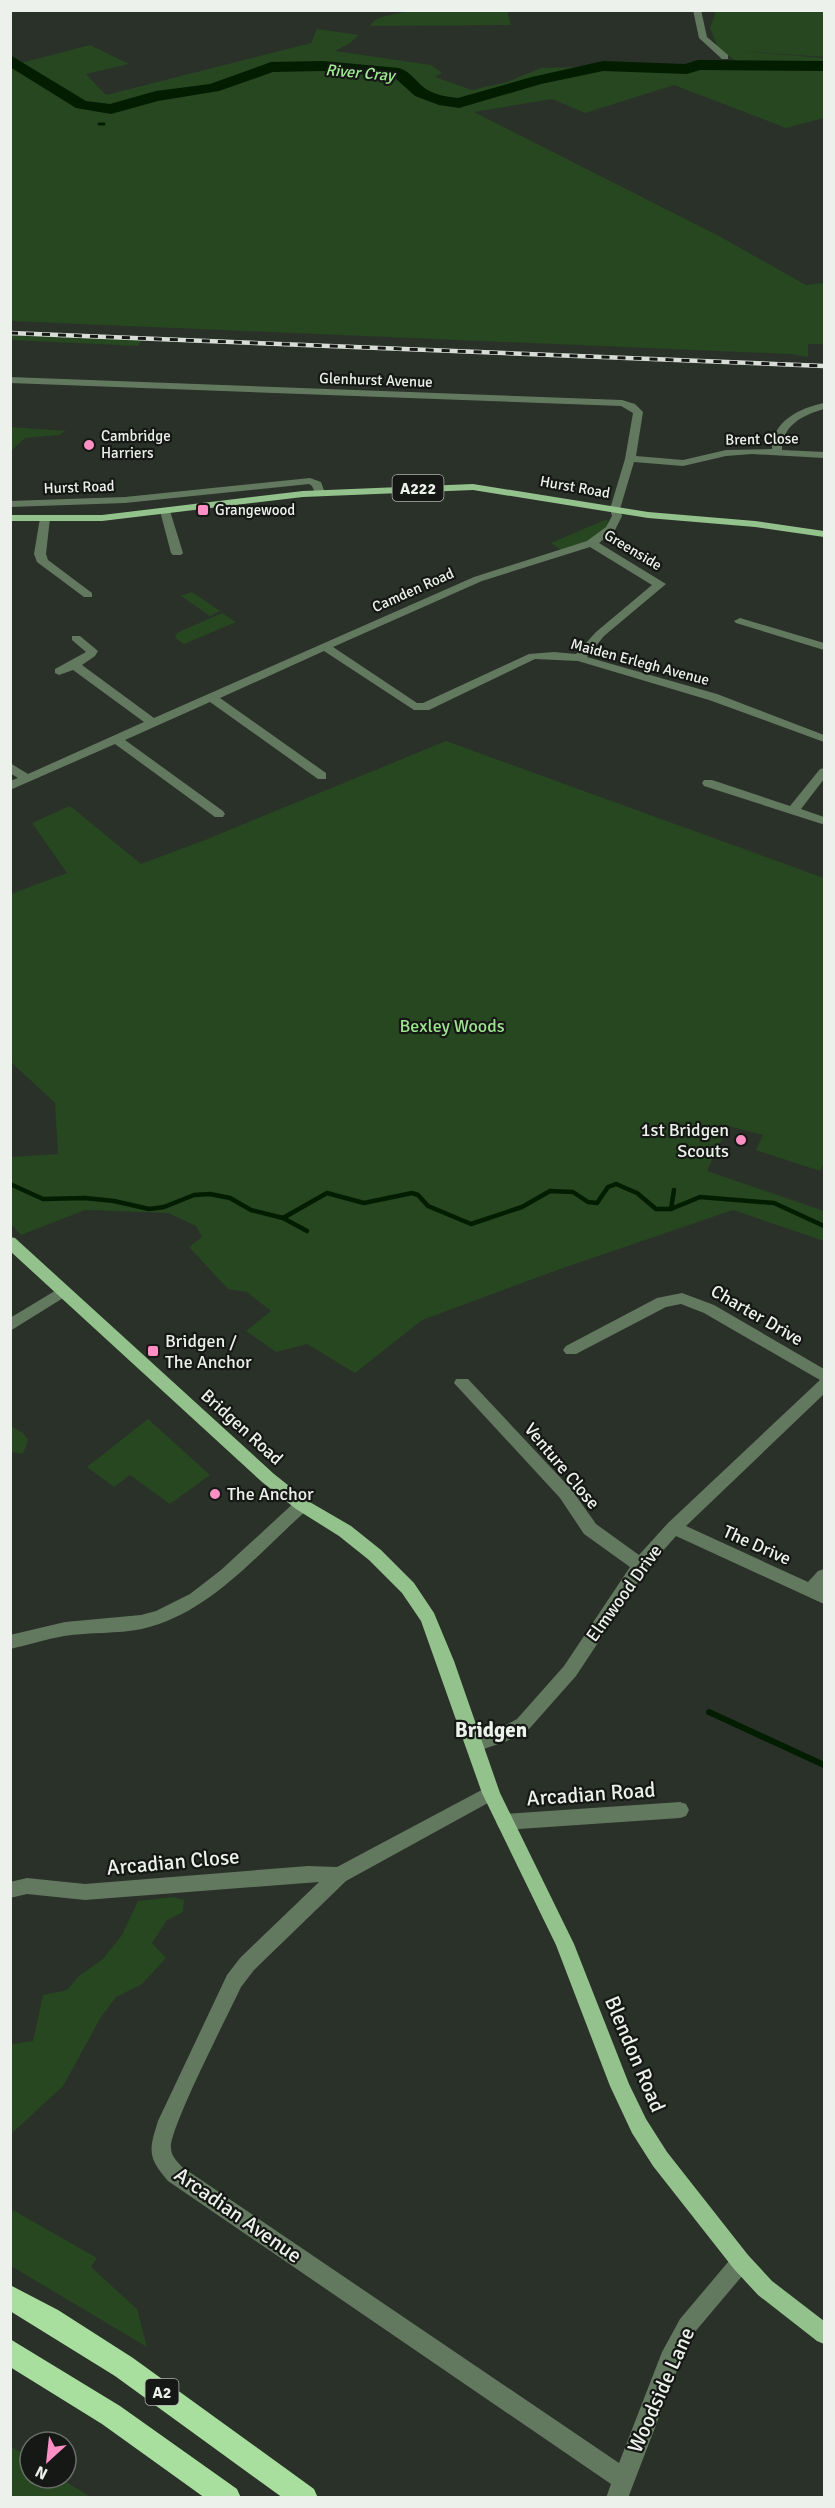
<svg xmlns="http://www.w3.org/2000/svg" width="835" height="2508" font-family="Signika,sans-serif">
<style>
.green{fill:#264720}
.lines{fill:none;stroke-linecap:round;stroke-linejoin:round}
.stream-far2{stroke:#031d01;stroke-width:3}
.stream-far1{stroke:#031d01;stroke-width:4.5}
.stream{stroke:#031d01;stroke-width:6}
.river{fill:#031d01;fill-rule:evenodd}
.minor{fill:#63795f;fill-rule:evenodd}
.major{fill:#94c28c;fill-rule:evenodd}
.highway{fill:#a8df9e;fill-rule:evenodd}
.rail-casing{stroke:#d8ddd7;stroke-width:4.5}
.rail{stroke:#151814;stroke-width:3;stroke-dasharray:8;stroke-linecap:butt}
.poi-dot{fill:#fc8fc3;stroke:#151814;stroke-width:2}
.labels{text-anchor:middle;stroke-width:4.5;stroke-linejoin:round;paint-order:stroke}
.far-street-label{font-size:15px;fill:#ecf1eb;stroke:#151814}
.far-poi-label{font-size:15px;fill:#ecf1eb;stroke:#151814;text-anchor:start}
.far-water-label{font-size:16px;font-style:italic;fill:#a2eb96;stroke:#151814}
.shield{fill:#151814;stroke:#acb0aa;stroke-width:1.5}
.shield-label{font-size:16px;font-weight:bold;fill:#ecf1eb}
.park-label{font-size:18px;fill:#9be38e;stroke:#151814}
.poi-label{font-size:18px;fill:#ecf1eb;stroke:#151814;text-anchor:start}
.street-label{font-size:18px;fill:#ecf1eb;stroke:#151814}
.quarter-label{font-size:21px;font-weight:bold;fill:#ecf1eb;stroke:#151814}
.near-street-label{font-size:21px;fill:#ecf1eb;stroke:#151814}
</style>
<rect width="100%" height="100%" fill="#2a3129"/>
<g class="green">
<path d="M 425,10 L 507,11 L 511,25 L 370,26 C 376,13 412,12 425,10 Z"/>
<polygon points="716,11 824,11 824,57 742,51 824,58 824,118 786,128 674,85 585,113 552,99 474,112 717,235 806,285 824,283 824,344 808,344 808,357 790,354 11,321 10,60 17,64 90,45 129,64 86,74 106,95 311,43 317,29 359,35 350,43 335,51 431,65 442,73 435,77 472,90 507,82 541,68 733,63 728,67 748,68 719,50 710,28"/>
<polygon points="11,334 142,339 138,346 11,340"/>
<polygon points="11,427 66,431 59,435 25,438 11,451"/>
<polygon points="607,519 608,525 590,541 561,550 551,543"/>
<polygon points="192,592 220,611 210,616 181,596"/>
<polygon points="222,613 236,622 184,644 175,638 177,633"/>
<polygon points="446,741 824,878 824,1162 820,1171 756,1150 763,1135 728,1126 707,1171 824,1211 824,1241 733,1210 560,1269 422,1320 355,1373 307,1344 276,1352 246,1331 271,1311 247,1292 228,1289 189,1247 202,1237 196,1226 168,1213 85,1210 21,1235 11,1224 11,1157 58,1154 55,1103 11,1062 11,894 67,873 32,823 70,806 141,864 205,840"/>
<polygon points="148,1419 210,1475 170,1504 130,1475 114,1487 87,1467"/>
<polygon points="11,1426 23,1433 28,1440 23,1454 11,1452"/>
<polygon points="174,1897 184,1900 183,1912 167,1920 152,1943 166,1958 142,1984 116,1997 101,2017 63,2086 11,2134 11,2044 33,2041 43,1995 67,1990 79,1976 103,1959 122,1935 138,1901"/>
<polygon points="11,2209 97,2258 91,2267 137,2309 147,2347 11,2266"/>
<polygon points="10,2446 30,2458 30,2478 60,2478 90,2497 11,2497"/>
</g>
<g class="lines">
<polyline class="stream-far2" points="99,124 104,124"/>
<g class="stream-far1">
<polyline points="10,1184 43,1199 85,1198 114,1201 149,1209 164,1207 194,1195 210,1194 230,1198 251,1210 283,1218 327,1193 364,1203 412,1193 418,1195 428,1206 471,1224 522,1207 550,1191 573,1192 588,1202 597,1203 608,1187 616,1184 637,1193 656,1209 671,1209 700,1197 774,1203 824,1226"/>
<polyline points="671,1209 674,1190"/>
<polyline points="283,1218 307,1231"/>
</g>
<polyline class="stream" points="709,1712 824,1765"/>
<path class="river" d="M 10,55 L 86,101 L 110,104 L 156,91 L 210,84 L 271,62 L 323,61 L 399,68 C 410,71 416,82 426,89 C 435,95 448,97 458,98 L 532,77 L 603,61 L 685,64 L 698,60 L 824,61 L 824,71 L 700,70 L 687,74 L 603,71 L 541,84 L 459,108 L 439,105 L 415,96 L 394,77 L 323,71 L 273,72 L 219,91 L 158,101 L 111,114 L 76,108 L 10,67 Z"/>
<g class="minor">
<polygon points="693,10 701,10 707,37 728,55 728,59 722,59 699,38"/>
<path d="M 10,377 L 622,400 L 635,404 L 643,412 L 636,456 L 683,460 L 726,450 L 772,449 C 772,421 800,408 824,403 L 824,409 C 803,415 782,425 782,450 L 824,452 L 824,458 L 752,454 L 726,456 L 683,466 L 634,462 L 620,509 L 622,516 L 615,530 L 599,543 L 666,584 L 604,636 L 587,657 L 717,694 L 824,735 L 824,742 L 709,700 L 578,661 L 535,659 L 429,710 L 414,710 L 324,651 L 220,698 L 326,773 L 326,779 L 318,779 L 210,702 L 125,740 L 223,811 L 225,814 L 223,817 L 215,817 L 115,744 L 10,790 L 10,781 L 18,778 L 10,773 L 10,763 L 28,774 L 144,722 L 73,670 L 59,675 L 55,673 L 55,669 L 86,652 L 72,640 L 72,636 L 80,636 L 98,651 L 95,656 L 82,665 L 154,718 L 474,577 L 587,541 L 606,527 L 612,516 L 610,509 L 625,459 L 633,413 L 621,406 L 10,383 ZM 590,547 L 652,585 L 596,632 L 576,654 L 554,652 L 529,654 L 423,703 L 417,703 L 333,647 L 482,581 Z"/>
<polygon points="310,478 321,482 325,493 324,495 316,495 312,486 309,484 125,503 10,507 10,501 125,497"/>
<polygon points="165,508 170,511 183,553 181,555 173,555 171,553 160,511"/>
<polygon points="45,515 50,518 46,554 48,560 92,593 92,597 84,597 37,562 34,554 40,518"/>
<polygon points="740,618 824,643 824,650 736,623 734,621"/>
<polygon points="824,768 824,779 801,809 824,817 824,823 822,824 704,786 702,783 704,780 712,780 790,806 820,769"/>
<polygon points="63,1286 68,1287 71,1291 68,1295 10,1331 10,1318"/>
<polygon points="682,1293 714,1305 824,1369 824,1394 686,1526 808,1582 818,1571 824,1569 824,1604 676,1536 646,1570 576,1676 529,1729 507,1741 475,1752 469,1750 466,1745 469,1740 495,1731 517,1719 564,1666 630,1567 584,1534 560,1498 454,1383 456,1379 468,1379 572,1490 596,1524 639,1555 668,1523 820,1380 704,1313 681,1304 666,1307 576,1354 566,1354 563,1350 566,1346 657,1298"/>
<path d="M 302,1499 L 308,1501 L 310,1505 L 308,1509 C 257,1554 211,1613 142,1629 C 117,1634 90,1632 64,1636 C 46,1639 28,1645 10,1649 L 10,1635 L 65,1622 L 141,1615 L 156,1611 L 190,1594 L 221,1570 L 296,1501 Z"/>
<path d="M 491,1785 L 497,1788 L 500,1793 L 497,1798 L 346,1881 L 254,1970 L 241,1987 C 229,2013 169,2129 171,2148 C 171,2156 177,2161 182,2167 L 619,2463 L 662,2352 L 680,2319 L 734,2255 L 741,2252 L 748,2255 L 751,2262 L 748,2269 L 694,2333 L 679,2365 L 628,2498 L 606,2498 L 611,2484 L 168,2181 C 147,2157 149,2150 158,2121 L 227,1975 L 240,1958 L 319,1882 L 85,1900 L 27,1894 L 10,1898 L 10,1882 L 27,1878 L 85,1884 L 308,1866 L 337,1867 Z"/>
<polygon points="680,1802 686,1804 689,1810 686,1816 680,1818 505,1830 499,1828 496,1822 499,1816 505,1814"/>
</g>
<g class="major">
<polygon points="473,484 648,512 755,521 824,531 824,537 755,527 648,518 473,490 303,497 102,521 10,521 10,515 102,515 303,491"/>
<polygon points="10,1237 15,1238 274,1474 308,1501 351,1526 381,1550 414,1583 434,1613 454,1661 500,1793 574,1944 629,2084 646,2119 667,2152 748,2255 772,2281 824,2321 824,2344 817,2341 758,2295 734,2269 653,2166 632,2133 610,2086 556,1945 482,1793 421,1621 402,1593 369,1560 339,1536 296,1509 262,1482 10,1251"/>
</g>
<g class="highway">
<polygon points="10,2285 58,2310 133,2358 314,2489 318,2498 283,2498 115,2376 10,2311"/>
<polygon points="10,2339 120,2406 237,2489 241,2498 205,2498 102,2424 10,2367"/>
</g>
<defs>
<polyline id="rail" points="10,333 824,366"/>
</defs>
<use href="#rail" class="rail-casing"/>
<use href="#rail" class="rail"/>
</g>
<g class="poi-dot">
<circle cx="89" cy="445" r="6"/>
<rect x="197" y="504" width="12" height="12" rx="3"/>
<circle cx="741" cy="1140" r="6"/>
<rect x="147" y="1345" width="12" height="12" rx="3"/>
<circle cx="215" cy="1494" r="6"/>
</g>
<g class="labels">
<g class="far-street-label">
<text transform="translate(376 380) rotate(2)" y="5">Glenhurst Avenue</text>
<text transform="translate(762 439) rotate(-1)" y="5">Brent Close</text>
<text transform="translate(79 487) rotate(-2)" y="5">Hurst Road</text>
<text transform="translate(575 487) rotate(10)" y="5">Hurst Road</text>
<text transform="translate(633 550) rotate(31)" y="5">Greenside</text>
<text transform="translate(413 590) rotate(-24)" y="5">Camden Road</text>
<text transform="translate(640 662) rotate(15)" y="5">Maiden Erlegh Avenue</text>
</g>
<g class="far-poi-label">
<text x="101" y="441">Cambridge<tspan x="101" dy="17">Harriers</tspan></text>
<text x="215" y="515">Grangewood</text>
</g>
<g class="far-water-label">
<text transform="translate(360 72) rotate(5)" y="6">River Cray</text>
</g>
<g class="shield">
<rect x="392.5" y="475" width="51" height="26" rx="4.5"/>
<rect x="145.5" y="2379" width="33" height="26" rx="4.5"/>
</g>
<g class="shield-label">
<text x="418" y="494">A222</text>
<text x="162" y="2398">A2</text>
</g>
<g class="park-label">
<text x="452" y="1032">Bexley Woods</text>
</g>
<g class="poi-label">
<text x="729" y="1136" text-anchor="end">1st Bridgen<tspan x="729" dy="21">Scouts</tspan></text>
<text x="165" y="1347">Bridgen /<tspan x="165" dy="21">The Anchor</tspan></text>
<text x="227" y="1500">The Anchor</text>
</g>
<g class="street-label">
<text transform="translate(757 1315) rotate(30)" y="6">Charter Drive</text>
<text transform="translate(242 1427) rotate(42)" y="6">Bridgen Road</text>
<text transform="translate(562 1466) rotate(50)" y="6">Venture Close</text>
<text transform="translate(757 1545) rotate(24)" y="6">The Drive</text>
<text transform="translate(624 1593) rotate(-54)" y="6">Elmwood Drive</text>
</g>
<g class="quarter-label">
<text x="491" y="1737">Bridgen</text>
</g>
<g class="near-street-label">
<text transform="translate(591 1794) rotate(-4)" y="7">Arcadian Road</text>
<text transform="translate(173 1862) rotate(-5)" y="7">Arcadian Close</text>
<text transform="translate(635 2054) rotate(67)" y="7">Blendon Road</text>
<text transform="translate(238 2215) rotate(35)" y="7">Arcadian Avenue</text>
<text transform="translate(661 2390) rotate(-66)" y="7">Woodside Lane</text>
</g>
</g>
<rect width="835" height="2508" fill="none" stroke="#ecf1eb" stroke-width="24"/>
<g transform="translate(48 2460) rotate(207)"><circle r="28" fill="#151814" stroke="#6b6f6a" stroke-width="1.5"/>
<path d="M0-4.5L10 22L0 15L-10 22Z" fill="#fc8fc3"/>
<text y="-9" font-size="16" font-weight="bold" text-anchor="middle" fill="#ecf1eb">N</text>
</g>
</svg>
